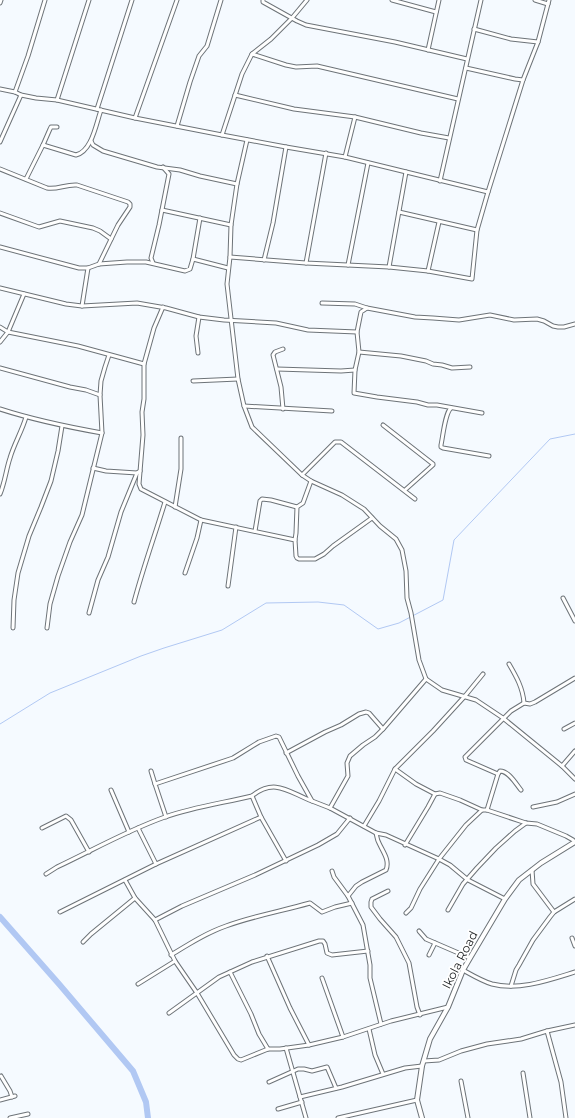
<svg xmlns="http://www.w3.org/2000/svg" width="575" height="1118" font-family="Montserrat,sans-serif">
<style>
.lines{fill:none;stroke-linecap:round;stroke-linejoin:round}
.stream{stroke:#b1c8f3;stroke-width:1}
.river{stroke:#b1c8f3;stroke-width:6}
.minor-casing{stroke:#6d7378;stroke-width:5}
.tertiary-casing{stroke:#6d7378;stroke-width:6}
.minor{stroke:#fff;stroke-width:3}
.tertiary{stroke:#fff;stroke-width:4}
.labels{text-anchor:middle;stroke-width:3.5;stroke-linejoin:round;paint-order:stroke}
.street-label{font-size:12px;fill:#202325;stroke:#fff}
</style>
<rect width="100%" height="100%" fill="#f5faff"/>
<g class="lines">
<polyline class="stream" points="0,724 50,693 141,656 164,648 222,630 266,603 318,602 344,605 378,629 399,623 443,600 454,540 550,439 575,434"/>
<polyline class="river" points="0,917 59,984 133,1071 146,1102 148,1118"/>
<defs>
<g id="minor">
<polyline points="263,0 263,2 297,21 306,25 395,42 467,59"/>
<polyline points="392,0 436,12"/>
<polyline points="535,0 548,4"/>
<polyline points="0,3 1,0"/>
<polyline points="474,29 511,39 538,42"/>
<polyline points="428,50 439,0"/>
<polyline points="252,54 286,65 296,67 317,66 458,99"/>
<polyline points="466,68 515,79 523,80"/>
<polyline points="0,89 15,92 21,95 36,98 57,100 135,118 222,135 286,147 345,157 488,192"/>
<polyline points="15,92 28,56 45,0"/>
<polyline points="235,95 294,109 355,117 421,133 449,138"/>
<polyline points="57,100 89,0"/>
<polyline points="97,109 132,0"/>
<polyline points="135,118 177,0"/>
<polyline points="177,126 190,82 199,56 207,46 221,0"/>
<polyline points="222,135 242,74 252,54 271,39 292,18 307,0"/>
<polyline points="247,140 237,184 231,225 230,257 227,284 238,379 244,406 252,427 302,475 311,481 342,495 364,509 380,526 396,539 402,550 406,571 407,598 411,613 419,660 426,679 442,690 476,700 503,718 562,766 575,779"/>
<polyline points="91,141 93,145 103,151 157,167 180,170 200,176 237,184"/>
<polyline points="0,142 21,95"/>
<path d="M 43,145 L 76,155 C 92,151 96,124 101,110"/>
<polyline points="345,157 355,117"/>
<path d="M 0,169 L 47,188 C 57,190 66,184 77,185 L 128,202 L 130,204 L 130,207 L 118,225 L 99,264"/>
<polyline points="26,179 43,145 50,129 51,127 57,127"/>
<polyline points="440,181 481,0"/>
<polyline points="162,210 231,225"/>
<polyline points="399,212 477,230"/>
<polyline points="0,213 39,227 60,221 93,228 100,231 111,239"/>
<polyline points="0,247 79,268 88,268 99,264 127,262 146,262 185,271 190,269 193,259 200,218"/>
<polyline points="230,257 306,263 389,267 428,271 472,279 477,230 488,192 523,80 538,42 549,0"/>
<polyline points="193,259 228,268"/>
<polyline points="264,260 273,223 286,147"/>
<polyline points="153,263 151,258 159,225 169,174 163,167"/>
<polyline points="306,263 326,153"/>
<polyline points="348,265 368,163"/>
<polyline points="389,267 406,172"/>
<polyline points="428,271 439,222"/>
<polyline points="0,288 66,304 82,306 137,303 166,308 199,317 224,320 276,323 308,330 357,332 361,312 367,308 415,317 433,318 459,320 490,315 514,320 537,319 544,321 553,326 558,327 564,327 575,324"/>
<polyline points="322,303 355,304 367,308"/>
<polyline points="82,306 88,268"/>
<polyline points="163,307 154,328 144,364 144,399 142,412 143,435 139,484 141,489 201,520 295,540 296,556 297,558 299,559 315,559 324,554 333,546 372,518"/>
<polyline points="0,327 8,332 78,346 144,364"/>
<polyline points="357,332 359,352 355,370 354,393 377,397 417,402 428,405 437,405 482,413"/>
<polyline points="0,342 8,332 24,294"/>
<polyline points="359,352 401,356 426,361 433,364 442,365 452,368 470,367"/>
<polyline points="198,353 196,336 199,317"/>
<polyline points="0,368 70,387 86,390 100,395"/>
<polyline points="277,369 341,371 355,370"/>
<polyline points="193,381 238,379"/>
<polyline points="244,406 332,411"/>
<path d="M 451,408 C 445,413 443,436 441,445 L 441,447 L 443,448 L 489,456"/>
<path d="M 0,409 C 34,420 68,427 102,433"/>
<polyline points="283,409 281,387 273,355 275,352 283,349"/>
<polyline points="383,425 433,464 433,465 405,490"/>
<polyline points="93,468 106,471 137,473"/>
<polyline points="302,475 335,442 341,442 415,499"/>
<path d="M 0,494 C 5,482 6,470 10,458 C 14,444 22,431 26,417"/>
<polyline points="175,507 181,469 181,438"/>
<polyline points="255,531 260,501 262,499 271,500 297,507"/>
<polyline points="295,540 296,533 297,507 303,503 311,481"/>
<polyline points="185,573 197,538 201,520"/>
<polyline points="228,586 236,527"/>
<polyline points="563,598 575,621"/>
<path d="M 134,602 C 143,568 155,535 165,502"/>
<polyline points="89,613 98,580 108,557 121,512 137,473 140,471"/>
<polyline points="13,628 14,600 18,573 29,536 41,507 51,481 58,451 62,426"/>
<polyline points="47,628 50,604 58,576 70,542 82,515 102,433 100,395 101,381 105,367 109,355"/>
<path d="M 509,664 C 516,676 523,688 524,703"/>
<polyline points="564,729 575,723"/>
<polyline points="286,753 325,732 341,725 359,714 366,712 369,713 383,729"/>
<polyline points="562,766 575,751"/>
<polyline points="395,769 416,784 435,794 440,793 460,800 482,810"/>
<polyline points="151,771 155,784"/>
<polyline points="498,774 466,760 465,757 511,711 524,703 530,704 535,702 575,678"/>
<polyline points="111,790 129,832"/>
<polyline points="252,796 261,817 286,861"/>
<polyline points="533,807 557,802 575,794"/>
<polyline points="330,808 348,776 347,763 350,756 363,745 375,737 383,729 426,679"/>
<path d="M 487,810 L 498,774 L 500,771 C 509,771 516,784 521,790"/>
<polyline points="166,817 155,784 233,758 259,742 276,736 279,737 298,776 312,801 330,808 376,833 386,835 439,859 450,865 468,880 505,899"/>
<polyline points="364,826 379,801 395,769 433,731 465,696 483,674"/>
<polyline points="42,828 66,816 71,820 89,852"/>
<polyline points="138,828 156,864"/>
<path d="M 376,833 C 377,836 377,840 379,843 C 383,852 390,860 386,870 L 362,882 L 356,886 L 348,896 L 363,925 L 370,965 L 370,978 L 381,1024"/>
<polyline points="405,845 428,807 435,794"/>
<polyline points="532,870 533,884 554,912"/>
<polyline points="332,871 334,877 348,896"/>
<path d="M 46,874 L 57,867 C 93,850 128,830 165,817 C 193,807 223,803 252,796 C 275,777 290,793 312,801"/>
<polyline points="125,880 135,898 155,920 175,961 197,993 234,1055 238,1059 241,1060 268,1049 280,1049 309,1045 343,1037 391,1021 448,1007"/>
<polyline points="388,891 372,899 371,902 371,907 380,919 396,937 409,963 417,1007 420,1015"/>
<polyline points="448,910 463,884 477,868 496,848 515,831 526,823"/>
<polyline points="60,912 156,864 261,817"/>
<polyline points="406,913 411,908 420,889 439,859 466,825 482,810 487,810 526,823 537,824 566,836 573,840 575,842"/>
<polyline points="155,920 182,906 255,875 318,845 337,834 350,818"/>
<polyline points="419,931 426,939 470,958"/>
<polyline points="572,938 575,946"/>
<polyline points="83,942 91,934 135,898"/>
<path d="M 171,955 C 189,944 206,933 226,926 C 253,916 282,911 310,903 L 322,912 L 335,907 L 352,903"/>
<polyline points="429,955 435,943"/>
<polyline points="267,956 290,1008 309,1045"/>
<path d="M 463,970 C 472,975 482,981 492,984 C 519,991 549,980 575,972"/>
<polyline points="230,972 251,1014 259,1034 268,1049"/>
<polyline points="322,978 343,1037"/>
<polyline points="138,984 175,961"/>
<polyline points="511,986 516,970 519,965 533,940 550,917 554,912 575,899"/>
<polyline points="169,1013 219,977 252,962 319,941 323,941 325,944 327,953 332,955 368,951"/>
<polyline points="369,1029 375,1055 383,1074"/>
<polyline points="547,1031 561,1082 566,1118"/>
<polyline points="286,1048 306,1118"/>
<polyline points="424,1061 439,1060 461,1051 487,1044 521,1039 547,1031 575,1025"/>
<polyline points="523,1073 530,1118"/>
<polyline points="1,1076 10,1091 12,1097"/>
<polyline points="461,1081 468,1118"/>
<polyline points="269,1082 298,1069 304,1069 312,1071 327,1067 336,1088"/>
<polyline points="300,1097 342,1087 405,1068 422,1066"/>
<polyline points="0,1100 15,1096"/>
<polyline points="278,1109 302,1102"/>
<polyline points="10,1118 28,1114"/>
<polyline points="338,1118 417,1100"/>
</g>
<polyline id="tertiary" points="422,1118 417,1100 422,1066 430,1039 448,1007 463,970 470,958 505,899 519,880 541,863 575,842"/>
</defs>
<use href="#minor" class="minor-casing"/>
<use href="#tertiary" class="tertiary-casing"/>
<use href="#minor" class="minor"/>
<use href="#tertiary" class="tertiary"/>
</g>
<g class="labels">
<g class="street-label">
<text transform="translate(460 960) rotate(-63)" y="4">Ikola Road</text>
</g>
</g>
</svg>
